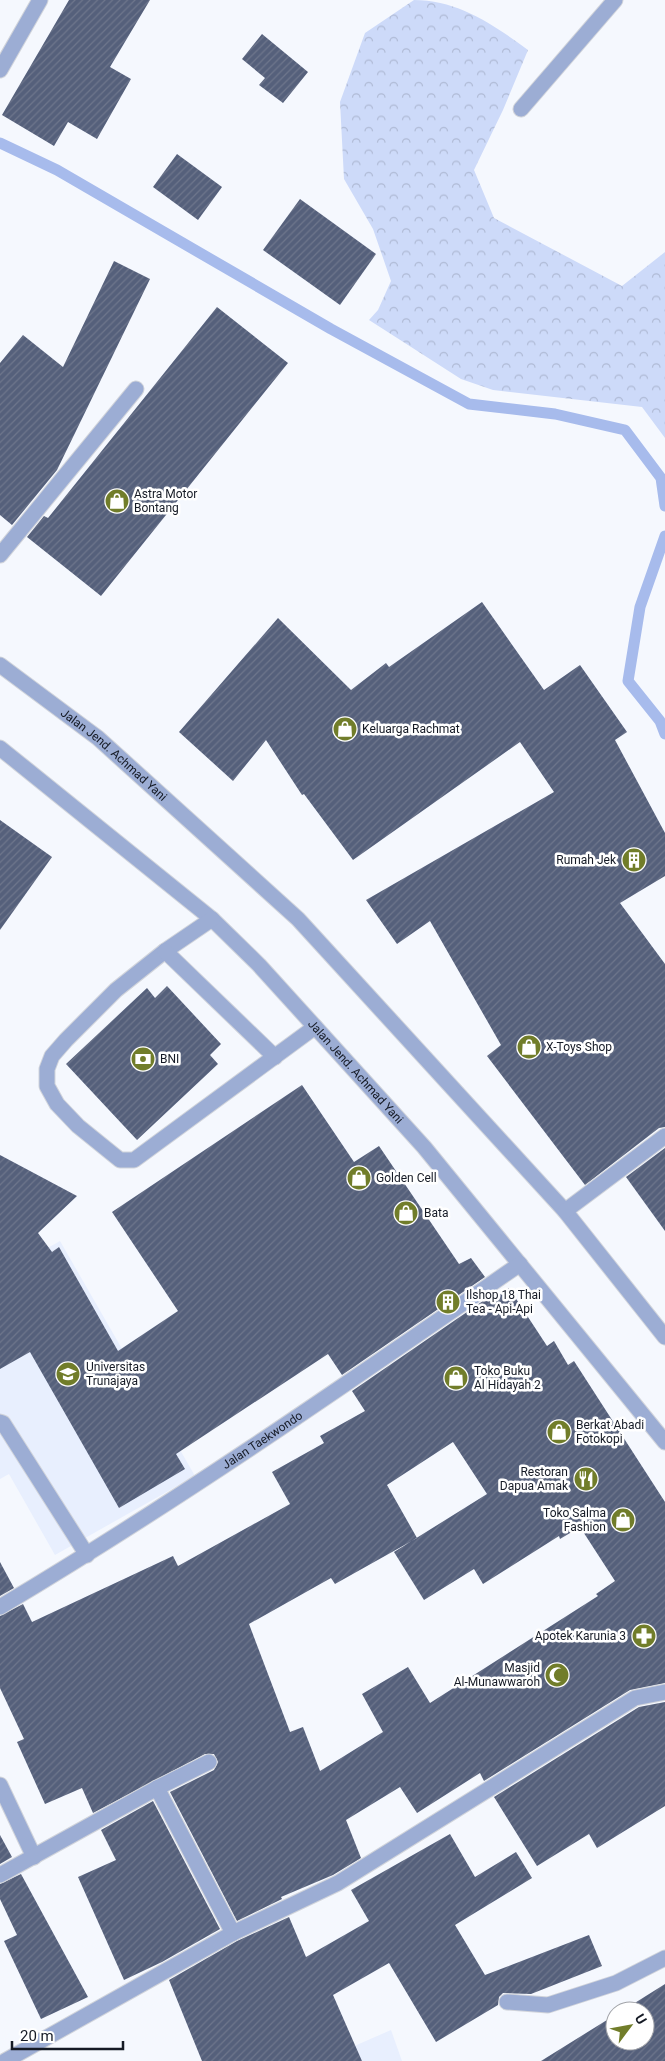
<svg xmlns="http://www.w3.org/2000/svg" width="665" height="2061" font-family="Roboto,sans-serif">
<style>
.built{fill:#e8effe}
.forest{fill:url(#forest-crowns)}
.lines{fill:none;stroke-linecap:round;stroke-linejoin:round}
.stream{stroke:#a7bbec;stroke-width:11}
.building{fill:url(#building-hatch);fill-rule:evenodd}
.minor-casing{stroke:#d1d4db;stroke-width:17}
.minor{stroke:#9cadd4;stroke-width:15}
.labels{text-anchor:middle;stroke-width:5;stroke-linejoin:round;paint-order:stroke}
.poi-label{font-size:12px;fill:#151a25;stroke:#fff;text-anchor:start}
.street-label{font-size:12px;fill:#151a25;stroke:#fff}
</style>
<defs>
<pattern id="forest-crowns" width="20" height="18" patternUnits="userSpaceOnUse" patternTransform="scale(1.25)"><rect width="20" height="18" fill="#cddaf9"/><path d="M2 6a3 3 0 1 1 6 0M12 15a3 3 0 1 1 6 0" fill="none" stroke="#afbad5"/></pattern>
<pattern id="building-hatch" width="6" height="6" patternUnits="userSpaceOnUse" patternTransform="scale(1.25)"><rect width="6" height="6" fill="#55607b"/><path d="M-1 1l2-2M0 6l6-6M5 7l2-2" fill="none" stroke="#6e768c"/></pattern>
</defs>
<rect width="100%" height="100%" fill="#f5f8fe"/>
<g class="built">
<polygon points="60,1241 195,1476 55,1555 9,1474 0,1479 0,1275"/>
<polygon points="391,2030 402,2061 320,2061"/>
</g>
<path class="forest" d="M 414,0 C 458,0 494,25 528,50 L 503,110 L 474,170 L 494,218 L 622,286 L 665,252 L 665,438 L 642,407 L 493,390 L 461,379 L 369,320 L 378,310 L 391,281 L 373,229 L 344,179 L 340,102 L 365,33 Z"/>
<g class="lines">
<g class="stream">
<polyline points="0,143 57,170 331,329 469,404 555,414 625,430 661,478 665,506"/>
<polyline points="665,536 640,607 628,681 660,721 665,734"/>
</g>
</g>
<g class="building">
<polygon points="69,0 150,0 110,67 131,79 97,139 68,122 54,146 2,115"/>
<polygon points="262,34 308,72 283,103 259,85 265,78 242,59"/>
<polygon points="177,154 222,187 198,220 153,187"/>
<polygon points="300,199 376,254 340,305 263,250"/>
<polygon points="114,261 150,279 57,470 12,525 0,515 0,363 23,335 63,367"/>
<polygon points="217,307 288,363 101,596 27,537 44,516 48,518"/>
<polygon points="482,602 544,690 580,665 627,732 615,740 665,833 665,876 620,903 665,964 665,1127 659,1128 585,1185 487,1056 501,1045 430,921 397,944 366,900 554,792 520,742 353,860 304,794 302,795 266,740 233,781 179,732 278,618 351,690 386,663 389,667"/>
<polygon points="0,820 52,857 0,930"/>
<polygon points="167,986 221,1044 210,1055 218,1064 137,1140 66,1064 147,988 155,998"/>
<polygon points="302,1085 354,1162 379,1146 459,1264 471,1258 485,1277 342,1375 328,1354 176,1454 185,1469 119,1508 30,1352 0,1369 0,1155 77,1196 38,1233 52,1252 59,1247 118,1351 178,1311 112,1212"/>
<polygon points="665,1148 665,1231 626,1177"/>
<path d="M 509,1288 L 547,1346 L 554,1341 L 568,1365 L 574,1361 L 665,1502 L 665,1683 L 630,1690 L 484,1781 L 480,1773 L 417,1813 L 400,1787 L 346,1820 L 361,1858 L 333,1875 L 281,1897 L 282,1899 L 237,1921 L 170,1792 L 214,1770 L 218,1762 L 214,1754 L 205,1754 L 93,1813 L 82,1788 L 45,1804 L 17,1742 L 24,1739 L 0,1688 L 0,1616 L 23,1604 L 32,1622 L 173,1556 L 178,1566 L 290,1504 L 272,1472 L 324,1443 L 320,1436 L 365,1411 L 352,1391 L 496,1292 L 499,1295 ZM 453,1442 L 487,1494 L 394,1552 L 424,1600 L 474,1569 L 483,1584 L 559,1536 L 560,1539 L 580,1527 L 615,1581 L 596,1594 L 598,1596 L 430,1703 L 408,1667 L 362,1694 L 383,1732 L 320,1771 L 303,1727 L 290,1732 L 249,1624 L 331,1578 L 335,1584 L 417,1538 L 387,1485 Z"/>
<polygon points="0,1562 14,1588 0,1596"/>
<polygon points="665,1702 665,1806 597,1848 589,1834 537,1866 494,1797 639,1707"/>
<polygon points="153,1801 220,1929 162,1962 124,1980 78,1877 116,1860 101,1830"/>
<polygon points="450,1834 475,1877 516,1852 532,1878 455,1925 485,1975 589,1935 602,1966 531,1994 503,1993 499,1997 498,2005 436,2042 389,1963 333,1995 362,2061 202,2061 169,1980 237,1941 289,1917 306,1957 369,1921 351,1890"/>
<polygon points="0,1835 12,1857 0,1864"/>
<polygon points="21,1874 88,1997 41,2019 4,1941 17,1935 0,1899 0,1884"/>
<polygon points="665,1984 665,2061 541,2061 615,2015 615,2041 645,2041 645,2011 622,2011"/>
</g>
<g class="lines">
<defs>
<g id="minor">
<polyline points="0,70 40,0"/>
<polyline points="521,109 615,0"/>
<polyline points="0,555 136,389"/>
<path id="s1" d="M 0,665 L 98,738 L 298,919 L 565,1211 L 665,1337"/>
<path id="s2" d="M 0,748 L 212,919 L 259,965 L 424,1147 L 665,1442"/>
<polyline points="212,919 165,951 116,990 66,1040 52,1056 47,1069 47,1086 57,1104 78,1126 120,1160 134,1160 315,1027"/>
<polyline points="165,951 275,1057"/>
<polyline points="565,1211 665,1136"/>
<polyline points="0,1422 3,1423 87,1555"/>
<path id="s3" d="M 0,1607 C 178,1501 349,1382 520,1264"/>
<polyline points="0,1785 34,1857"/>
<polyline points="157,1788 233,1933"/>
<polyline points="0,1875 157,1788 209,1762"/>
<polyline points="507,2002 548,2005 616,1983 665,1958"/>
<polyline points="5,2061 233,1933 338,1883 635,1698 665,1692"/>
</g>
</defs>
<use href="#minor" class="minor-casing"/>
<use href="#minor" class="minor"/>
</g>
<defs>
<symbol id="shop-disc" viewBox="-11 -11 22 22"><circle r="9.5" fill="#717d2a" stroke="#fff"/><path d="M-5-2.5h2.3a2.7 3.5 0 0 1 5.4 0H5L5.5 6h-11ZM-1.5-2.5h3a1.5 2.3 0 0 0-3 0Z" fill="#fff"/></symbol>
<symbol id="building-disc" viewBox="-11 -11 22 22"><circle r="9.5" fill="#717d2a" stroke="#fff"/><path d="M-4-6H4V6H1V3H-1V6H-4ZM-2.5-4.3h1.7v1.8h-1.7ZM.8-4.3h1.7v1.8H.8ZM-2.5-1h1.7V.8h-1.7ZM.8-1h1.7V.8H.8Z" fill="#fff"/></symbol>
<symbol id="bank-disc" viewBox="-11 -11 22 22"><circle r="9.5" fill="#717d2a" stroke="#fff"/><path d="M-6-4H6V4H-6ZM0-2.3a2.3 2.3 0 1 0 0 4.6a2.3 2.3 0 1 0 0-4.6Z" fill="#fff"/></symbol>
<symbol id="university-disc" viewBox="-11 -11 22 22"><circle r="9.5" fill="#717d2a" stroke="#fff"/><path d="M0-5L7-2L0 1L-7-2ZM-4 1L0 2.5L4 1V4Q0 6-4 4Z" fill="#fff"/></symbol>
<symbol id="restaurant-disc" viewBox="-11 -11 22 22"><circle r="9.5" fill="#717d2a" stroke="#fff"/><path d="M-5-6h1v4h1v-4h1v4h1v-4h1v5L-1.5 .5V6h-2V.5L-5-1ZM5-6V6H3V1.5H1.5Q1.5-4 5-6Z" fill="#fff"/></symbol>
<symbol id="pharmacy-disc" viewBox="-11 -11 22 22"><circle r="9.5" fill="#717d2a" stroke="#fff"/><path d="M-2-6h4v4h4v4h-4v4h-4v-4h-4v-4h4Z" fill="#fff"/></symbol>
<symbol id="mosque-disc" viewBox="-11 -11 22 22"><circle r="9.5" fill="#717d2a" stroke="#fff"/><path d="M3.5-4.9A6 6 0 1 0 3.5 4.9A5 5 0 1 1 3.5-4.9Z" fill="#fff"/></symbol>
</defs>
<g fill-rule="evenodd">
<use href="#shop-disc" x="103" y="487" width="28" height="28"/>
<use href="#shop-disc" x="331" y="715" width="28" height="28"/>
<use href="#building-disc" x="620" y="846" width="28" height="28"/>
<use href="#shop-disc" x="515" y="1033" width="28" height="28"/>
<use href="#bank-disc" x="129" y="1045" width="28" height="28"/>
<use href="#shop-disc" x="345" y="1164" width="28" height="28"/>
<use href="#shop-disc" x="392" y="1199" width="28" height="28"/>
<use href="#building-disc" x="434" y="1288" width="28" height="28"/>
<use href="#university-disc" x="54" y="1360" width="28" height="28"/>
<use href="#shop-disc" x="442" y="1364" width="28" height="28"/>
<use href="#shop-disc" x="545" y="1418" width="28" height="28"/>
<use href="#restaurant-disc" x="572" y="1465" width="28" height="28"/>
<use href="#shop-disc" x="609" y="1506" width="28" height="28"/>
<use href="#pharmacy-disc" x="630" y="1622" width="28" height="28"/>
<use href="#mosque-disc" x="543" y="1661" width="28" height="28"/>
</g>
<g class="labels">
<g class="poi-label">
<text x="134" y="498">Astra Motor<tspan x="134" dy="14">Bontang</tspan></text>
<text x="362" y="733">Keluarga Rachmat</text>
<text x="616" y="864" text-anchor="end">Rumah Jek</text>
<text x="546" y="1051">X-Toys Shop</text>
<text x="160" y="1063">BNI</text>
<text x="376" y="1182">Golden Cell</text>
<text x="424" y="1217">Bata</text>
<text x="466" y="1299">Ilshop 18 Thai<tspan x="466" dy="14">Tea - Api-Api</tspan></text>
<text x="86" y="1371">Universitas<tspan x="86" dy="14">Trunajaya</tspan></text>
<text x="474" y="1375">Toko Buku<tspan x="474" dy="14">Al Hidayah 2</tspan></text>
<text x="576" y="1429">Berkat Abadi<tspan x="576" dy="14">Fotokopi</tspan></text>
<text x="568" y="1476" text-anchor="end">Restoran<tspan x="568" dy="14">Dapua Amak</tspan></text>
<text x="606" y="1517" text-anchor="end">Toko Salma<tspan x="606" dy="14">Fashion</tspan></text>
<text x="626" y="1640" text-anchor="end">Apotek Karunia 3</text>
<text x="540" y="1672" text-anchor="end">Masjid<tspan x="540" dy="14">Al-Munawwaroh</tspan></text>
</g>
<g class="street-label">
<text dy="4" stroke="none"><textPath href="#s1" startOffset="145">Jalan Jend. Achmad Yani</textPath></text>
<text dy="4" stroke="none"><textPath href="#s2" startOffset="482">Jalan Jend. Achmad Yani</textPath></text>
<text dy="4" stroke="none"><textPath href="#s3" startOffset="311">Jalan Taekwondo</textPath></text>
</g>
</g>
<g transform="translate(630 2026) rotate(58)"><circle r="24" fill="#ffffff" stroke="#a1a3a8"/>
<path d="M0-4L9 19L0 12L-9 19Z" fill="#717d2a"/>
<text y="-8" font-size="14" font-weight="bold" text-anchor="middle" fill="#151a25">U</text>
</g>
<path d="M12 2041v8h111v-8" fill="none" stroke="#151a25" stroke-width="2.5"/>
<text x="20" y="2041" font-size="15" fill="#151a25" stroke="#ffffff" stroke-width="4" paint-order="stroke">20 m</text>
</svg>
